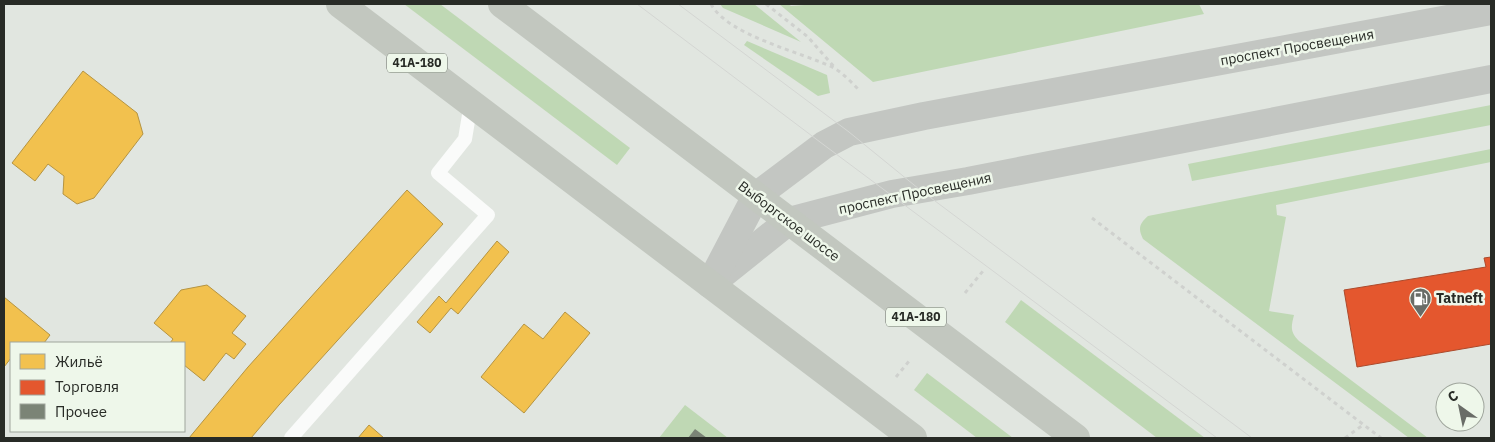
<svg xmlns="http://www.w3.org/2000/svg" width="1495" height="442" font-family="'IBM Plex Sans',sans-serif">
<style>
.green{fill:#bfd8b4}
.homes{fill:#f2c14e;stroke:#b59442}
.shops{fill:#e4572e;stroke:#ac4a2c}
.building{fill:#7b8476}
.lines{fill:none;stroke-linecap:round;stroke-linejoin:round}
.path{stroke:#cfd1ce;stroke-width:3;stroke-dasharray:4 4;stroke-linecap:butt}
.lane{stroke:#fafbfa;stroke-width:14}
.secondary{stroke:#c3c6c2;stroke-width:28}
.primary{stroke:#c2c7bf;stroke-width:28}
.tram{stroke:#d4d6d3;stroke-width:1}
.labels{text-anchor:middle;stroke-width:5;stroke-linejoin:round;paint-order:stroke}
.shield{fill:#eef7ea;stroke:#636861;stroke-width:1}
.shield-label{font-size:12px;font-weight:bold;fill:#282b26}
.street-label{font-size:14px;fill:#282b26;stroke:#eef7ea}
.poi-label{font-size:14px;font-weight:bold;fill:#282b26;stroke:#eef7ea;text-anchor:start}
</style>
<rect width="100%" height="100%" fill="#e1e6e0"/>
<g class="green">
<polygon points="404,4 440,4 630,148 617,165"/>
<polygon points="720,4 754,4 801,42 723,8"/>
<polygon points="779,4 788,4 791,6 818,4 1199,4 1204,14 873,82"/>
<polygon points="747,41 827,75 830,93 818,96 744,45"/>
<polygon points="1491,105 1491,125 1192,181 1188,164"/>
<path d="M 1491,149 L 1491,162 L 1276,205 L 1277,215 L 1286,217 L 1269,311 L 1294,315 C 1291,327 1290,332 1299,341 L 1428,438 L 1409,438 L 1143,239 C 1138,229 1139,224 1148,216 Z"/>
<polygon points="1021,300 1205,438 1157,438 1005,322"/>
<polygon points="927,373 1013,438 977,438 914,390"/>
<polygon points="685,405 728,438 659,438"/>
</g>
<g class="homes">
<polygon points="83,71 137,113 143,134 94,198 77,204 63,194 64,176 48,164 35,181 12,163"/>
<polygon points="407,190 443,224 279,405 251,438 189,438 248,367"/>
<polygon points="497,241 509,252 458,314 451,308 430,333 417,322 439,296 446,303"/>
<polygon points="207,285 246,316 232,333 246,344 234,359 226,353 204,381 184,365 184,343 170,343 173,339 154,323 181,290"/>
<polygon points="4,297 50,335 44,343 11,343 11,358 4,367"/>
<polygon points="565,312 590,333 524,413 481,377 524,324 543,339"/>
<polygon points="369,425 384,438 358,438"/>
</g>
<polygon class="shops" points="1491,257 1491,344 1357,367 1344,290 1486,267 1484,258"/>
<polygon class="building" points="695,429 707,438 688,438"/>
<g class="lines">
<g class="path">
<path d="M 711,4 C 728,36 802,52 834,68 C 843,73 852,83 860,91"/>
<polyline points="766,4 808,37 835,68"/>
<polyline points="1092,218 1381,438"/>
<polyline points="965,293 983,271"/>
<polyline points="896,377 910,360"/>
<polyline points="1345,438 1363,425"/>
</g>
<polyline class="lane" points="291,438 488,215 438,173 465,139 471,103"/>
<g class="secondary">
<polyline points="719,277 789,221 892,194 968,181 1491,79"/>
<polyline points="710,284 756,196 824,145 849,132 924,116 1491,11"/>
</g>
<g class="primary">
<polyline points="340,4 913,438"/>
<polyline points="502,4 1076,438"/>
</g>
<g class="tram">
<polyline points="637,4 824,145 1217,438"/>
<polyline points="678,4 849,132 919,189 1252,438"/>
</g>
</g>
<defs>
<symbol id="fuel-pin" viewBox="-11 -11 22 30"><path d="M0 17L-7.5 6A9.5 9.5 0 1 1 7.5 6Z" fill="#696c67" stroke="#eef7ea"/><path d="M-5.5-6h7V0h2V4h1.3V-2.5L3-4.5l.8-.8L6-3V5H2.5V1h-1V6h-7ZM-4.2-4.7v3.2H.2V-4.7Z" fill="#fff"/></symbol>
</defs>
<g fill-rule="evenodd">
<use href="#fuel-pin" x="1408" y="286" width="25" height="34"/>
</g>
<g class="labels">
<g class="shield">
<rect x="387" y="53.5" width="60" height="19" rx="4"/>
<rect x="886" y="307.5" width="60" height="19" rx="4"/>
</g>
<g class="shield-label">
<text x="417" y="67">41А-180</text>
<text x="916" y="321">41А-180</text>
</g>
<g class="street-label">
<text transform="translate(1297 47) rotate(-10)" y="5">проспект Просвещения</text>
<text transform="translate(915 193) rotate(-12)" y="5">проспект Просвещения</text>
<text transform="translate(789 221) rotate(37)" y="5">Выборгское шоссе</text>
</g>
<g class="poi-label">
<text x="1436" y="303">Tatneft</text>
</g>
</g>
<rect width="1495" height="442" fill="none" stroke="#282b26" stroke-width="10"/>
<rect x="10" y="342" width="175" height="90" fill="#eef7ea" stroke="#9fa59c"/>
<rect x="20" y="354" width="25" height="15" fill="#f2c14e" stroke="#9fa59c"/>
<text x="55" y="367" font-size="15" fill="#282b26">Жильё</text>
<rect x="20" y="380" width="25" height="15" fill="#e4572e" stroke="#9fa59c"/>
<text x="55" y="392" font-size="15" fill="#282b26">Торговля</text>
<rect x="20" y="404" width="25" height="15" fill="#7b8476" stroke="#9fa59c"/>
<text x="55" y="417" font-size="15" fill="#282b26">Прочее</text>
<g transform="translate(1460 407) rotate(327)"><circle r="24" fill="#eef7ea" stroke="#9fa59c"/>
<path d="M0-4L9 19L0 12L-9 19Z" fill="#696c67"/>
<text y="-8" font-size="14" font-weight="bold" text-anchor="middle" fill="#282b26">С</text>
</g>
</svg>
